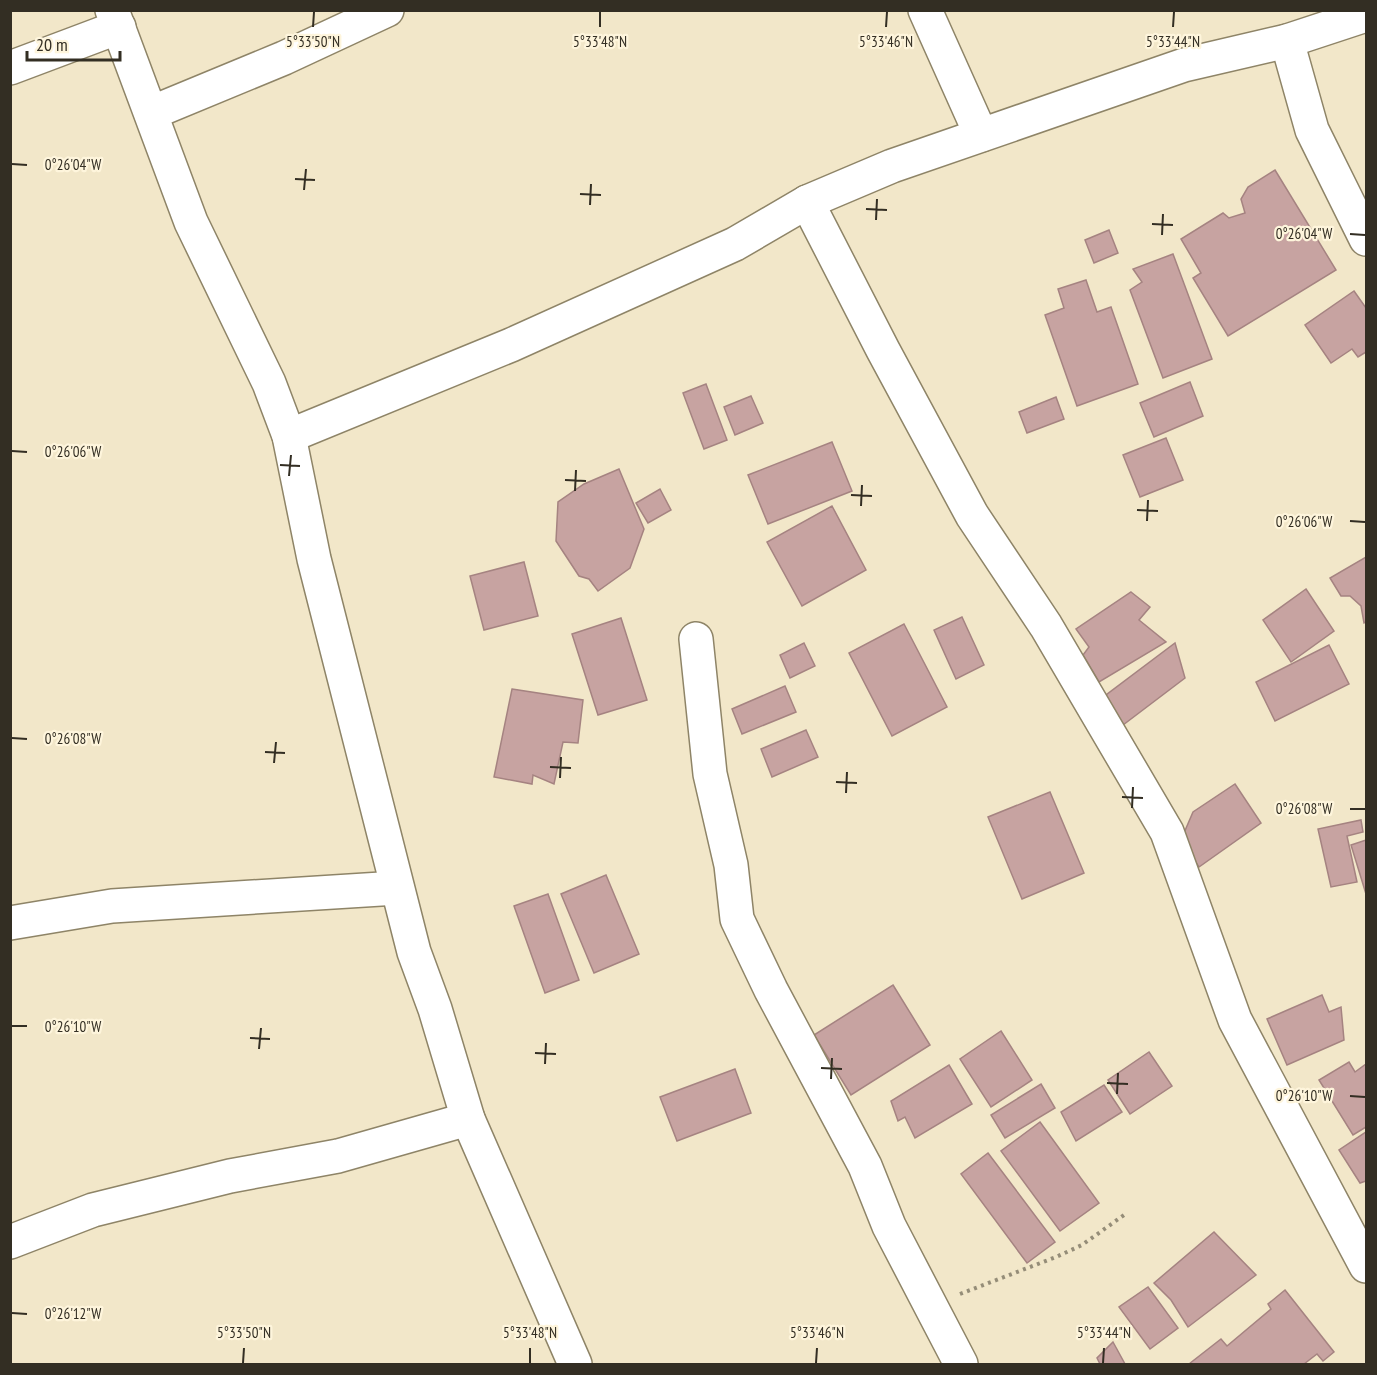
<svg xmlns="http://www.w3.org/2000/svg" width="1377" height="1375" font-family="'PT Sans Narrow',sans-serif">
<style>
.building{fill:#c7a3a1;stroke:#a58381;stroke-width:1.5}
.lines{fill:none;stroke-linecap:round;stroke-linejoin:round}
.minor-casing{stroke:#8e8467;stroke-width:36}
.path{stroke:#958d78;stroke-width:4;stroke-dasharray:3 4.5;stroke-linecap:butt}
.minor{stroke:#fff;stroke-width:33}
.ticks{fill:none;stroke:#332e23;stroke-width:2}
.ticks-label{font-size:15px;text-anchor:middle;fill:#332e23;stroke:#fef5dc;stroke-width:4.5;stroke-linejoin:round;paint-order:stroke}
</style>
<rect width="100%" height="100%" fill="#f2e7c9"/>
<g class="building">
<polygon points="1275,170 1336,270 1228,336 1193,278 1201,273 1181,239 1223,213 1229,218 1245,213 1241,199 1248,187"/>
<polygon points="1109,230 1118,253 1094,263 1085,240"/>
<polygon points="1173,254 1212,359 1163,378 1130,290 1142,282 1133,269"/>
<polygon points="1086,280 1097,312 1111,307 1138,384 1077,406 1045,315 1064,308 1058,289"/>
<polygon points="1354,291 1366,308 1366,352 1358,357 1352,349 1331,363 1305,325"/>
<polygon points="1190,382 1203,416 1154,437 1140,403"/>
<polygon points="706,384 727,440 704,449 683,393"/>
<polygon points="751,396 763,423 735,435 724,407"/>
<polygon points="1056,397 1064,419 1027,433 1019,412"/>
<polygon points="1166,438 1183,480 1140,497 1123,455"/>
<polygon points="832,442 852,491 768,524 748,475"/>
<polygon points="619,469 644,529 630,568 598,591 589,579 579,576 556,541 558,502 584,484"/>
<polygon points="660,489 671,510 648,523 636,503"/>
<polygon points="832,506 866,570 802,606 767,542"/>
<polygon points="1366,557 1366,622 1364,623 1361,606 1350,596 1341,596 1330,578"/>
<polygon points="524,562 538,616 484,630 470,576"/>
<polygon points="1306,589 1334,631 1291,662 1263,620"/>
<polygon points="1131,592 1150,607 1139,620 1166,642 1099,682 1083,655 1089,647 1076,629"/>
<polygon points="962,617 984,665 956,679 934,630"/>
<polygon points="621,618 647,700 598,715 572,634"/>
<polygon points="904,624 947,707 892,736 849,653"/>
<polygon points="804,643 815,666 790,678 780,655"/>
<polygon points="1175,643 1185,678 1123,725 1102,698"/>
<polygon points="1329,645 1349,684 1275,721 1256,682"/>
<polygon points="785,686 796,712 742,734 732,709"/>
<polygon points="512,689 583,700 578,743 563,742 554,784 533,775 532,784 494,777"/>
<polygon points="806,730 818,757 772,777 761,749"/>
<polygon points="1235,784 1261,823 1199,867 1181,840 1193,812"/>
<polygon points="1050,792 1084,873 1022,899 988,817"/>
<polygon points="1361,820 1363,832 1347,836 1357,882 1331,887 1318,829"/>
<polygon points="1366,840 1366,894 1351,845"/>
<polygon points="606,875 639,954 594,973 561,894"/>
<polygon points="548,894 579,980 545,993 514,906"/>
<polygon points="893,985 930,1045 851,1095 814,1035"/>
<polygon points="1322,995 1329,1012 1341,1007 1344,1040 1287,1065 1267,1019"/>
<polygon points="1001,1031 1032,1080 991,1107 960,1059"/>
<polygon points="1149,1052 1172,1086 1130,1114 1108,1080"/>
<polygon points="1349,1062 1355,1072 1366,1064 1366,1127 1353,1135 1319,1080"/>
<polygon points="949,1065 972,1104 915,1138 905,1117 898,1121 891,1101"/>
<polygon points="735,1069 751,1113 677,1141 660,1097"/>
<polygon points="1041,1084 1055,1108 1005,1138 991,1115"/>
<polygon points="1104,1085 1122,1112 1076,1141 1061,1112"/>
<polygon points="1040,1122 1099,1203 1060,1231 1001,1151"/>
<polygon points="1366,1132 1366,1181 1360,1183 1339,1150"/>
<polygon points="988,1153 1055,1242 1027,1263 961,1174"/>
<polygon points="1214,1232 1256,1275 1188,1327 1171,1300 1154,1283"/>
<polygon points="1148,1287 1178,1328 1150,1349 1119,1307"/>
<polygon points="1285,1290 1334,1352 1323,1361 1317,1354 1304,1364 1189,1364 1221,1339 1227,1346 1271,1309 1268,1304"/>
<polygon points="1113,1342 1125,1364 1100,1364 1097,1358"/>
</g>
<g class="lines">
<defs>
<g id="minor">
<polyline points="112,10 191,222 269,383 289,436 314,559 414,952 435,1009 468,1119 575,1364"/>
<polyline points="925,10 981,135"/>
<polyline points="1287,41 1312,130 1366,239"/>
<polyline points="10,68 119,27"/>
<polyline points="151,113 284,58 387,10"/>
<polyline points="807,202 883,350 972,515 1046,626 1167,832 1235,1020 1366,1266"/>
<polyline points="289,436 511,345 735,244 807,202 892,166 1184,65 1287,41 1366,15"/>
<polyline points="696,639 710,774 731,865 737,919 771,990 865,1166 889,1226 961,1364"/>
<polyline points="10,923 112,906 397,888"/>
<polyline points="10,1242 93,1210 230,1176 338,1156 468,1119"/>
</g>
</defs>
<use href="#minor" class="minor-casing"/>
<polyline class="path" points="960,1294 1056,1257 1082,1245 1124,1215"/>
<use href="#minor" class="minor"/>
</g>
<path class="ticks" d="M 313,27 L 314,12M 600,27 L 600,12M 886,27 L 887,12M 1173,27 L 1174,12M 12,164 L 27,165M 295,179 L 315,180M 304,190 L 306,169M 580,194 L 601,195M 590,205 L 591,184M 866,209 L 887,210M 876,220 L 877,199M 1152,224 L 1173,225M 1350,234 L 1365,235M 1162,235 L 1163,214M 12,451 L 27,452M 280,465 L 300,466M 289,476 L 291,455M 565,480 L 586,481M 575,491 L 576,470M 851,495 L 872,496M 861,506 L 862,485M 1137,510 L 1158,511M 1147,521 L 1148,500M 1350,521 L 1365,522M 12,738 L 27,739M 265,752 L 285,753M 274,763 L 276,742M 550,767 L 571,768M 560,778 L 561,757M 836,782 L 857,783M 846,793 L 847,772M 1122,797 L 1143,798M 1132,808 L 1133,787M 1350,809 L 1365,809M 12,1026 L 27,1026M 250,1038 L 270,1039M 259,1049 L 261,1028M 535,1053 L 556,1054M 545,1064 L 546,1043M 821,1068 L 842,1069M 831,1079 L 832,1058M 1107,1083 L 1128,1084M 1117,1094 L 1118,1073M 1350,1096 L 1365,1097M 12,1313 L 27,1314M 243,1363 L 244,1348M 530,1363 L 530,1348M 816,1363 L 817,1348M 1103,1363 L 1104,1348"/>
<g class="ticks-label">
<text x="313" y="47">5°33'50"N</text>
<text x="600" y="47">5°33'48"N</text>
<text x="886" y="47">5°33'46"N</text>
<text x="1173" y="47">5°33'44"N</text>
<text x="73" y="170">0°26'04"W</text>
<text x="1304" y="239">0°26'04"W</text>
<text x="73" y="457">0°26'06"W</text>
<text x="1304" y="527">0°26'06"W</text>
<text x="73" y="744">0°26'08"W</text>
<text x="1304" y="814">0°26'08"W</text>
<text x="73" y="1032">0°26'10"W</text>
<text x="1304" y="1101">0°26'10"W</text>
<text x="73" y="1319">0°26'12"W</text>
<text x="244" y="1338">5°33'50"N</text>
<text x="530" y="1338">5°33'48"N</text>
<text x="817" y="1338">5°33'46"N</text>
<text x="1104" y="1338">5°33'44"N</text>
</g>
<rect width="1377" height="1375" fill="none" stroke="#332e23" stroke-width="24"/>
<path d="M27 51v9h93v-9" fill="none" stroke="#332e23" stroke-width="3"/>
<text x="36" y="51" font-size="18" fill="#332e23" stroke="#fef5dc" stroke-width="4.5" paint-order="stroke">20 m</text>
</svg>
